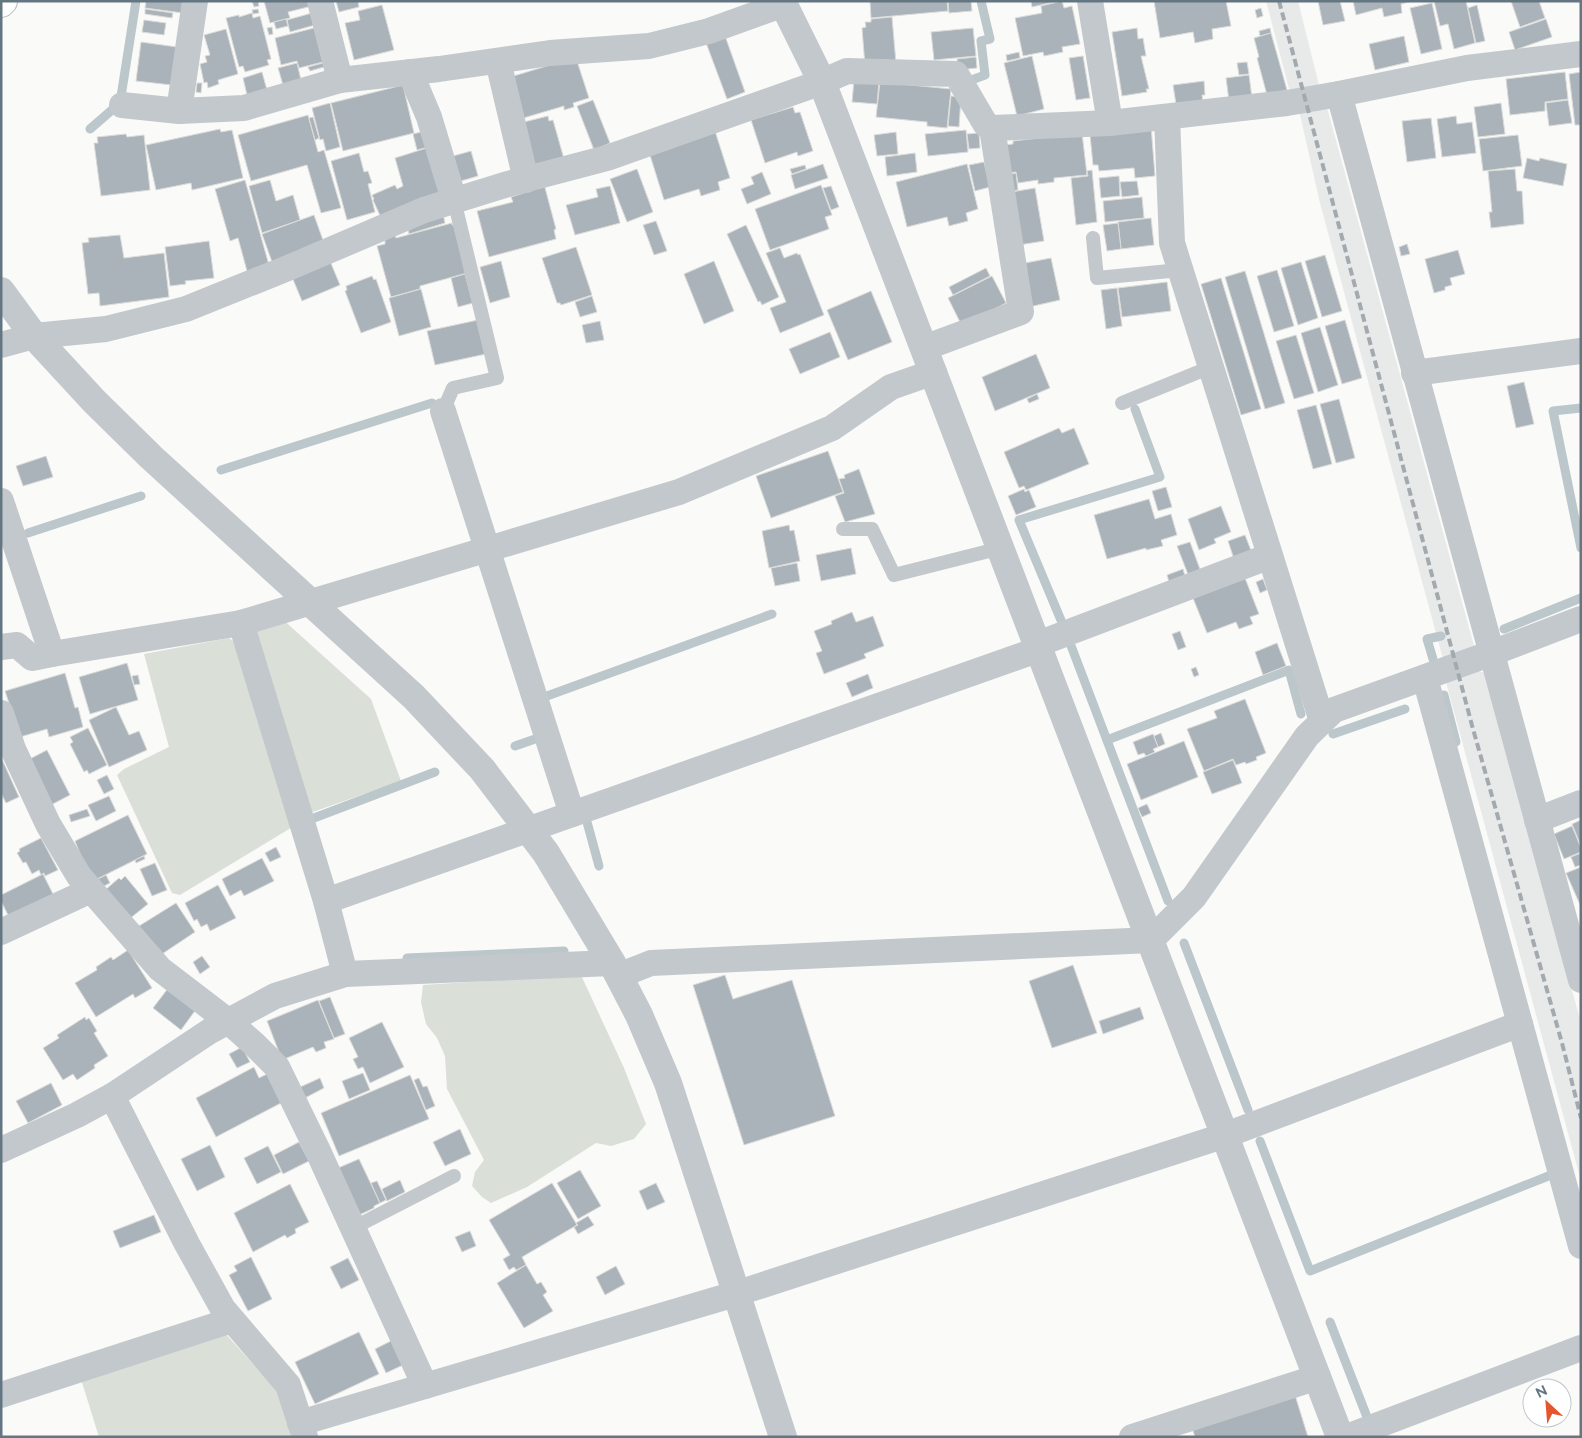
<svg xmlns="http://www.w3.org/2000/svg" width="1582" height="1438" font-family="Raleway,sans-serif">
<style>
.built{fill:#e8e9e9}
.green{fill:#dadfd7}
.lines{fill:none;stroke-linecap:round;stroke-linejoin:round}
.stream{stroke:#bbc7cb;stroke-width:9}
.building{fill:#aab3b9;stroke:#dcdcda}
.secondary-casing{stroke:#b3babf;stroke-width:30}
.service{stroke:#c3c8cc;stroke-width:14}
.minor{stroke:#c3c8cc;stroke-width:26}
.tertiary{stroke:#c3c8cc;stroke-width:28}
.secondary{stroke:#fff;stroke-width:28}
.rail{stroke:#a2aab0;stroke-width:4;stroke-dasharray:8 4;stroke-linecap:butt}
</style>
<rect width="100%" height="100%" fill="#fafaf8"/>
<g class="built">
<polygon points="1266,1 1298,1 1320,89 1291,96"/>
<polygon points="1325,100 1474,646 1443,659 1320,203 1298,106"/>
<polygon points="1478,671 1486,673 1581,1023 1581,1181 1446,682"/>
</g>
<g class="green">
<polygon points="280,617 371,699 401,781 307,814 251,628"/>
<polygon points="229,638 236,643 294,826 180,895 172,893 117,775 124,769 169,747 144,654"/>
<polygon points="581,975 624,1068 646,1124 634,1139 611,1146 596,1143 527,1187 491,1203 482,1197 472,1186 475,1172 484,1160 447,1089 445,1056 437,1038 426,1024 421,1002 423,985"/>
<polygon points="222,1330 280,1394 293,1435 289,1437 99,1437 80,1376"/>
</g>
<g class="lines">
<g class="stream">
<polyline points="974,79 985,75 981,41 990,39 981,1"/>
<polyline points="90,129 120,103 136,1"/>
<polyline points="1581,408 1553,411 1581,548"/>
<polyline points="221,470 432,403"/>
<polyline points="28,533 141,496"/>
<polyline points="1063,625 1019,520 1160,477 1135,409"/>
<polyline points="1504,629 1581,598"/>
<polyline points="1070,643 1168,901"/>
<polyline points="1433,659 1427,639 1441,636"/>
<polyline points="547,696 772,614"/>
<polyline points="1438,697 1444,695 1456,742"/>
<polyline points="1333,734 1405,709"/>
<polyline points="1107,740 1289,670 1301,714"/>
<polyline points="515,746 538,738"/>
<polyline points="314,818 435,772"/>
<polyline points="587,822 599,866"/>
<polyline points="1184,943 1248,1110"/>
<polyline points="407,958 564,951"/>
<polyline points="1260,1141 1310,1271 1551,1175"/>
<polyline points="1330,1322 1367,1417"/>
</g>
</g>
<g class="building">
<polygon points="146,1 185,1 183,13 145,8"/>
<polygon points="252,1 258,1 259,6 254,7"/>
<polygon points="264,1 310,1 312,6 288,12 290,18 270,23"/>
<polygon points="336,1 358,1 359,7 339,12"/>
<polygon points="870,1 947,1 948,11 871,18"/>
<polygon points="948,1 971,1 972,11 949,13"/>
<polygon points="1031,1 1058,1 1032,7"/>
<polygon points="1062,1 1064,8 1072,6 1080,44 1062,47 1063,52 1044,56 1043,52 1023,56 1015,18 1042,13 1041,6"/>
<polygon points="1154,1 1226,1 1231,26 1212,29 1213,39 1195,43 1193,32 1160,38"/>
<polygon points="1318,1 1340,1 1345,21 1323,25"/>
<polygon points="1353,1 1413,1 1401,4 1402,13 1384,17 1382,8 1356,15"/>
<polygon points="1434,1 1466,1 1475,43 1454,49 1448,24 1440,26"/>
<polygon points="1511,1 1539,1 1545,18 1520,27"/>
<polygon points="1432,3 1442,49 1421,54 1410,8"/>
<polygon points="382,5 394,50 354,60 345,23 360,20 358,11"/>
<polygon points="1477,5 1485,41 1476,43 1468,8"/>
<polygon points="1261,8 1263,16 1257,18 1255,10"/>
<polygon points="145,9 173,13 172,18 145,14"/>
<polygon points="258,9 259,13 253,14 252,10"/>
<polygon points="252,13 253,18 260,16 271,59 267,60 269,65 245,72 243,66 239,67 226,18 239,15 239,17"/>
<polygon points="312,13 315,25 290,32 287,20"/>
<polygon points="892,17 896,63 865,66 862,28 866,27 865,22 871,22 871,19"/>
<polygon points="286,19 288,26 276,29 274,22"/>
<polygon points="1546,19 1552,37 1515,50 1509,32"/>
<polygon points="144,20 166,23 164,35 142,32"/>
<polygon points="272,27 273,34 269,35 267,28"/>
<polygon points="314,28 323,62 299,68 297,61 281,65 275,38"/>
<polygon points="973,28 976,56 934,60 931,32"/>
<polygon points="1137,28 1138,39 1143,38 1146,56 1141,56 1149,89 1146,89 1147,92 1122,96 1112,32"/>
<polygon points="1270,28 1271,33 1260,36 1259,31"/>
<polygon points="226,29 238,74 218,80 219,84 208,88 207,82 204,83 200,64 207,62 205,56 210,55 204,35"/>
<polygon points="724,33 745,92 727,99 705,40"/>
<polygon points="1271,33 1287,90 1267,95 1257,58 1259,57 1254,38"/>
<polygon points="1404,36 1409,62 1375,70 1369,44"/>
<polygon points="141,42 177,47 172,85 136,81"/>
<polygon points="1019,52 1020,58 1007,61 1006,55"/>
<polygon points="1032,56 1044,109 1017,116 1004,63"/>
<polygon points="1083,56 1090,98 1076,100 1069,58"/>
<polygon points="976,57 977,68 958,70 957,59"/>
<polygon points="573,58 577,61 589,98 573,103 574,107 564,110 564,106 520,119 507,78"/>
<polygon points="1247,62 1249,74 1239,75 1237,63"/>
<polygon points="297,63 301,80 283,85 278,68"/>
<polygon points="323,63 324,67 310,71 308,67"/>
<polygon points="262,72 267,90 247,95 243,78"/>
<polygon points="1565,72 1568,99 1545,102 1545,111 1510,115 1506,79"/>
<polygon points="1581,72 1581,125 1575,125 1569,74"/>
<polygon points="1249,75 1252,98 1229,101 1226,78"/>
<polygon points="854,80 879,82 877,104 852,102"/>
<polygon points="1204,81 1205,95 1202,95 1203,104 1176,104 1173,85"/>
<polygon points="880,82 951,89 947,128 927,126 927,122 876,117"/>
<polygon points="197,83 202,83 201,93 196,92"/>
<polygon points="403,85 414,133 343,151 331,103"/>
<polygon points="951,96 961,97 959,127 948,126"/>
<polygon points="593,100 610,143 594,150 577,106"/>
<polygon points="1568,100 1572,123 1549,126 1546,103"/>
<polygon points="330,103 340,147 326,151 323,139 320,140 312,108"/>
<polygon points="1501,103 1505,134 1478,137 1474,107"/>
<polygon points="793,107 795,113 800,112 813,151 798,156 797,152 765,163 751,120"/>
<polygon points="308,115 318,152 324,150 341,208 321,213 307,165 251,181 238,135"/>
<polygon points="548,116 549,121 553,120 564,159 532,168 520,123"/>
<polygon points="1456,116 1457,124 1472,122 1476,153 1442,157 1437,119"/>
<polygon points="313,117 319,138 315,140 309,118"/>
<polygon points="1431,118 1436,158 1407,162 1402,121"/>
<polygon points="1151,126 1155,176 1135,178 1134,168 1099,171 1098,165 1093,165 1090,135"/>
<polygon points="220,129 221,132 232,130 243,178 192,190 191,183 156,190 146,145"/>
<polygon points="966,130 968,152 928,156 925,134"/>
<polygon points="425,131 429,147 417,150 413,134"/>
<polygon points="715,131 730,178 718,182 720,190 701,196 699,189 664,200 649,152"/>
<polygon points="896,132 898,154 877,156 874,135"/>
<polygon points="979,133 980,148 969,149 967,134"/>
<polygon points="1082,133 1087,175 1054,178 1054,182 1038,184 1038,180 1018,183 1016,172 1007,173 1004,145 1013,144 1013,141"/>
<polygon points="126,134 127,137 144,135 150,190 101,196 94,143 98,143 97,137"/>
<polygon points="1518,135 1522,166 1483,171 1479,139"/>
<polygon points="433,146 443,191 382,220 373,200 374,199 372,195 395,185 397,189 403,186 395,158"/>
<polygon points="471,151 478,176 454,183 446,158"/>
<polygon points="359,153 364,172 368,171 372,183 368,184 375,212 347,220 331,161"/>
<polygon points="915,153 917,172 887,176 885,157"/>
<polygon points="1527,158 1539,161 1540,158 1567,164 1563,186 1523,178"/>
<polygon points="984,162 990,187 975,191 969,165"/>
<polygon points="823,164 828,178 795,189 791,175"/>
<polygon points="967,164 978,209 966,213 968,221 949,226 947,217 907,227 896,182"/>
<polygon points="805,165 806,169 792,174 790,169"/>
<polygon points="637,169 653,212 627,222 610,179"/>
<polygon points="1515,169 1517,191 1522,191 1524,224 1491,228 1489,212 1492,212 1488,171"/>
<polygon points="1092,170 1097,222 1076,225 1071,178 1088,176 1087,171"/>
<polygon points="762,172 771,194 747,204 741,189 754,184 751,177"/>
<polygon points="1016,173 1018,190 1011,191 1008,175"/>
<polygon points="1119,176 1120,196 1101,198 1099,178"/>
<polygon points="245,180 269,265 247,271 238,238 230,241 215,189"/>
<polygon points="270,180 276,201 293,195 300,220 262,233 249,186"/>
<polygon points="1137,181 1139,195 1122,197 1120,182"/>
<polygon points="544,184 556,229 554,230 556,239 489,257 477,211 513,202 511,197 530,191"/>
<polygon points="821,185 832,215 825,217 829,229 770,250 755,209"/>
<polygon points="610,186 620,223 575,235 566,205 598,197 596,189"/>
<polygon points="831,186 839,207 831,210 823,188"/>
<polygon points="1035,188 1044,241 1019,245 1011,192"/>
<polygon points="1142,197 1144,218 1105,222 1103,201"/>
<polygon points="443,214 445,223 409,234 408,228"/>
<polygon points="314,215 324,243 272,262 262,234"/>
<polygon points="1151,218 1154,245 1121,249 1118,222"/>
<polygon points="656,221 667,251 654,255 643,225"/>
<polygon points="452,223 452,225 454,225 467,273 420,286 420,289 391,297 377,246 385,244 385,238 395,235 396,238"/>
<polygon points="1118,223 1121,249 1107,251 1103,225"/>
<polygon points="746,225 779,297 762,305 760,301 758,302 727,234"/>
<polygon points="120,235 124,258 164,253 169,297 100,306 99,293 88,294 82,243 89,242 88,238"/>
<polygon points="209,241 214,278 185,281 186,284 170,286 165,247"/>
<polygon points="1407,244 1410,254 1401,256 1399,247"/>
<polygon points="576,247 592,295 561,305 560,303 557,303 542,258"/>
<polygon points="780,248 784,258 797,253 798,255 800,254 824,315 780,333 770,308 786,302 766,253"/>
<polygon points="1458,250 1465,274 1450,278 1452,285 1445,287 1445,290 1434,293 1425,259"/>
<polygon points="1325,255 1342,311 1322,317 1305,261"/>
<polygon points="1051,258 1060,300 1029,307 1020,264"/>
<polygon points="330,261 340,285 302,301 292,277"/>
<polygon points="501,261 510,297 490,303 480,267"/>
<polygon points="714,261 734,311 704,324 684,274"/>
<polygon points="1301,262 1318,318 1298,325 1281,268"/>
<polygon points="986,268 990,276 953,295 949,287"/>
<polygon points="1277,270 1294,326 1274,332 1257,276"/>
<polygon points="1245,271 1285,403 1265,409 1225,277"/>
<polygon points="465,274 473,303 458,307 451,278"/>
<polygon points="372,276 374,280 376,279 391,322 361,333 345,291 347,290 346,286"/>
<polygon points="992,276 1006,303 962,326 948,298"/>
<polygon points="1221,278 1261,409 1241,415 1201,284"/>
<polygon points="1167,282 1171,311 1122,317 1118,288"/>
<polygon points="1117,288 1122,326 1106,329 1101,290"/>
<polygon points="421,289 431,327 399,336 389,298"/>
<polygon points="871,291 892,342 848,360 827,310"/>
<polygon points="592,296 597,312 580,317 575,302"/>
<polygon points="478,320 486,354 435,365 427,331"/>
<polygon points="1345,320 1362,378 1342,384 1325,326"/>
<polygon points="600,321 604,340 586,343 582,325"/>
<polygon points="1320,327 1338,385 1318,392 1301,333"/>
<polygon points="830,332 840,357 800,374 789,349"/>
<polygon points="1296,335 1314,393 1294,399 1276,341"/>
<polygon points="1036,354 1050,388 995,411 982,377"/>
<polygon points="1524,382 1534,424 1516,428 1507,386"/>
<polygon points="1037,394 1039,399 1029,403 1027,399"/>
<polygon points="1339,399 1355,458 1336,463 1320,404"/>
<polygon points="1316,405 1332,464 1313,469 1297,410"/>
<polygon points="1059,428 1062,433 1074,428 1089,464 1026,490 1024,486 1019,488 1004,452"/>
<polygon points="828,451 843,492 771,518 756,476"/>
<polygon points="46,456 53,477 23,486 16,466"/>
<polygon points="859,469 875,514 845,522 835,496 844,493 839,479 845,478 844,475"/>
<polygon points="1166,487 1172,507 1158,511 1152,491"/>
<polygon points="1024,489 1025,492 1029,490 1036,507 1016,515 1008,496"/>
<polygon points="1149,499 1155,519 1171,514 1177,535 1161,540 1163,546 1146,550 1146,548 1107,559 1094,515"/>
<polygon points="1221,506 1231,532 1214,539 1216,543 1199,550 1188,519"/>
<polygon points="789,525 790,531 794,530 800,561 769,568 762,531"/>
<polygon points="1245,535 1252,553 1234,559 1228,541"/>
<polygon points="1190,542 1201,572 1189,577 1177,546"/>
<polygon points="851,548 856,574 821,581 816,555"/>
<polygon points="797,563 800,581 775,586 771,568"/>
<polygon points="1183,569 1185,576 1169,582 1167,575"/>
<polygon points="1245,578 1259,614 1250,617 1253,624 1239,629 1236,622 1207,633 1193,598"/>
<polygon points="1263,579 1267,590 1260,593 1256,582"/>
<polygon points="852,612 856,622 873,616 884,646 864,654 866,658 824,674 816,653 822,651 814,631 832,624 831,621"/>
<polygon points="1180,631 1186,647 1178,650 1172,634"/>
<polygon points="1277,643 1286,666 1263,675 1255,652"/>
<polygon points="127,663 138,700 90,714 79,677"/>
<polygon points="1196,667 1199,675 1194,677 1191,669"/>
<polygon points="65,673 75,708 78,707 83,727 49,737 47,729 20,737 5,691"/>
<polygon points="868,674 873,688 852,697 846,683"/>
<polygon points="138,675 140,684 134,685 132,676"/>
<polygon points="1245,699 1266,753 1256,757 1257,760 1246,764 1245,762 1236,765 1233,759 1204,771 1187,729 1217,718 1214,711"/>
<polygon points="116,707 129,735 139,731 147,750 109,767 89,720"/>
<polygon points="88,728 107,765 89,774 87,770 84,772 70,744 73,742 70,737"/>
<polygon points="1161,733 1165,744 1158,747 1154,736"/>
<polygon points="1153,734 1158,747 1153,749 1155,752 1146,756 1144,753 1138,755 1133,742"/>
<polygon points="1184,741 1198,777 1141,800 1127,764"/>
<polygon points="47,750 70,795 49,806 26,761"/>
<polygon points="1,757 19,797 6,803 1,793"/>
<polygon points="1233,760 1242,783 1212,794 1203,772"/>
<polygon points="107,775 114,789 104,794 97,780"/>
<polygon points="109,796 116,811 96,821 88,805"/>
<polygon points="1147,804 1151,813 1142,817 1138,808"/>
<polygon points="87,809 90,816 71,822 69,815"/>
<polygon points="128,815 147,854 91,882 75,841"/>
<polygon points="1581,820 1581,846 1572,824"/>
<polygon points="1572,826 1581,848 1581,852 1564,859 1554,834"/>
<polygon points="41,838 58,870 45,876 44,873 41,875 39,870 32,874 26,862 23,863 17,853 20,851 19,849"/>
<polygon points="276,847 281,857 270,862 265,853"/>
<polygon points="1581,853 1581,865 1575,867 1571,857"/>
<polygon points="144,856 145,859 136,863 135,860"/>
<polygon points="262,858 274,881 244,896 241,890 230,896 222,879"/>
<polygon points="155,863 167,890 152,896 140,869"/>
<polygon points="1581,867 1581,907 1566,873"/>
<polygon points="43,874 55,898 11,921 1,901 1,895"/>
<polygon points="106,875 110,883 100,888 96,880"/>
<polygon points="125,876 148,904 128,920 104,891 119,878 121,880"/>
<polygon points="218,885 236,918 210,931 207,924 201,927 197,919 194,921 185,903"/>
<polygon points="176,903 195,932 159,956 139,926"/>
<polygon points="128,950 152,988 135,998 133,994 96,1017 75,983 97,970 96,967 111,957 113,960"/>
<polygon points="202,956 210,967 200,974 193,962"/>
<polygon points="1073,965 1097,1033 1052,1048 1029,981"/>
<polygon points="725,975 733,999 792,980 835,1116 744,1145 693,985"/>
<polygon points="169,987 197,1008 181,1030 153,1008"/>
<polygon points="330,997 345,1034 334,1038 319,1001"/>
<polygon points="318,1000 334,1039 324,1042 326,1048 316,1052 313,1047 282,1060 267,1021"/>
<polygon points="1140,1007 1144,1019 1103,1034 1099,1021"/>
<polygon points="85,1017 86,1020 89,1018 97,1031 94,1033 108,1056 94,1065 95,1068 77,1080 73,1074 63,1080 43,1048 59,1038 57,1035"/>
<polygon points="382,1022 404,1067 370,1083 363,1067 358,1069 353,1059 358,1057 349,1038"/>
<polygon points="242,1047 250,1062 237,1068 229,1054"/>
<polygon points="254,1067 259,1078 267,1074 281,1103 216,1137 196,1098"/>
<polygon points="363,1073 370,1090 349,1099 342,1081"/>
<polygon points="410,1075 429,1119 339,1156 321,1113"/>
<polygon points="320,1078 324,1088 303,1099 298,1088"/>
<polygon points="419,1078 423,1087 427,1086 435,1106 426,1110 414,1080"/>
<polygon points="51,1083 62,1105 28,1123 16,1101"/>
<polygon points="460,1129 471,1154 445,1166 433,1142"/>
<polygon points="299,1142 309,1161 283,1174 274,1155"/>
<polygon points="210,1145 225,1177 197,1191 181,1159"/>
<polygon points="268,1146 281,1172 257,1184 244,1158"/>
<polygon points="359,1159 380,1203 374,1206 374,1208 357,1216 338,1168"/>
<polygon points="580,1170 601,1206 578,1219 557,1183"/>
<polygon points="400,1180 405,1192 387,1201 382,1189"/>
<polygon points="377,1181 386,1200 380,1203 371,1183"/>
<polygon points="552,1183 577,1225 522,1257 526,1265 516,1270 514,1267 509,1270 503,1259 510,1255 489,1220"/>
<polygon points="656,1183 665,1202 647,1210 639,1191"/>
<polygon points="290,1184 309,1222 295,1229 296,1233 287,1238 285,1235 253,1252 234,1213"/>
<polygon points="154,1215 161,1232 120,1248 113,1231"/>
<polygon points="588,1216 594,1225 578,1234 574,1227 578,1225 576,1223"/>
<polygon points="470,1231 476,1246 462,1252 455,1237"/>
<polygon points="251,1257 272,1299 248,1311 229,1275 237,1271 234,1266"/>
<polygon points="348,1258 359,1280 341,1289 330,1267"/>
<polygon points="526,1265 537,1284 541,1282 547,1292 543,1295 553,1311 524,1328 497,1283"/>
<polygon points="616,1266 625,1284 605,1295 596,1277"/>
<polygon points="359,1332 379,1374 315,1404 295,1362"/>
<polygon points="391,1341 403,1365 386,1373 375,1349"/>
<polygon points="1295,1395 1308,1437 1195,1437 1192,1428"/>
</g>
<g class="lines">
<defs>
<polyline id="secondary" points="1,3 3,1"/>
</defs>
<use href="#secondary" class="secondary-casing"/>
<g class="service">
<polyline points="1093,238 1097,278 1180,270"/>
<polyline points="1122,403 1211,367"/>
<polyline points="443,411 453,388 497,378 454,200"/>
<polyline points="843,529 872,529 894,575 1001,548"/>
<polyline points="353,1228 454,1176"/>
</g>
<g class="minor">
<polyline points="320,1 340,80"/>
<polyline points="1090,1 1110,123"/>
<polyline points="498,61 526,180"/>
<polyline points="410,72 429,117 454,200"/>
<polyline points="1339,94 1581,980"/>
<polyline points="122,105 179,111 244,108 340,80 439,69 550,53 649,46 709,31 784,4"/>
<polyline points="179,111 195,1"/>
<polyline points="1167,117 1172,243 1322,721"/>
<polyline points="1,345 34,336 106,329 186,309 288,268 424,210 508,184 607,158 822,82 847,71 956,74 986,125 992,128 1110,123 1287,103 1339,94 1467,68 1581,54"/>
<polyline points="924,348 1021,312 992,128"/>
<polyline points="1414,373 1581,351"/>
<polyline points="443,411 572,814"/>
<polyline points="1,501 52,654 241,623 326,901 345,974"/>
<polyline points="241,623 679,492 832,428 891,387 934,372"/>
<polyline points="1038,644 1270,556"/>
<polyline points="1,647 17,645 32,658 52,654"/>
<polyline points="1425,678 1581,1246"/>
<polyline points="1,713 13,749 48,824 79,876 160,969 228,1021 254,1044 277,1067 317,1149 425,1386"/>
<polyline points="1537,820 1581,803"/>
<polyline points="326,901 1040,649"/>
<polyline points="1,932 91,890"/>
<polyline points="618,976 651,963 1151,940 1194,897 1307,736 1334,710 1492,653 1581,619"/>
<polyline points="112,1096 187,1244 223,1309 288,1385 305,1437"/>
<polyline points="1,1150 77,1115 112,1096 210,1031 275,996 345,974 612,963"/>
<polyline points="1,1395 232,1320"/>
<polyline points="300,1423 735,1294 1226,1135 1520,1024"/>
<polyline points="1132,1437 1318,1377"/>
<polyline points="1347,1437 1581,1348"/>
</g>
<g class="tertiary">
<polyline points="782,1 822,82 1340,1437"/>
<polyline points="1,291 34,336 94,401 151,457 414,697 482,769 546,853 612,963 639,1015 668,1083 783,1437"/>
</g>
<use href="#secondary" class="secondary"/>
<polyline class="rail" points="1279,1 1473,729 1562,1043 1581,1118"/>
</g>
<rect width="1582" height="1438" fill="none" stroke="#657683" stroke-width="5"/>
<g transform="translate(1547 1403) rotate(334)"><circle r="24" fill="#ffffff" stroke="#c1c8cd"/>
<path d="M0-4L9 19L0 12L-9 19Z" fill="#e4572e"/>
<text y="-8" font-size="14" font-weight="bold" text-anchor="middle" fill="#657683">N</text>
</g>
</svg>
